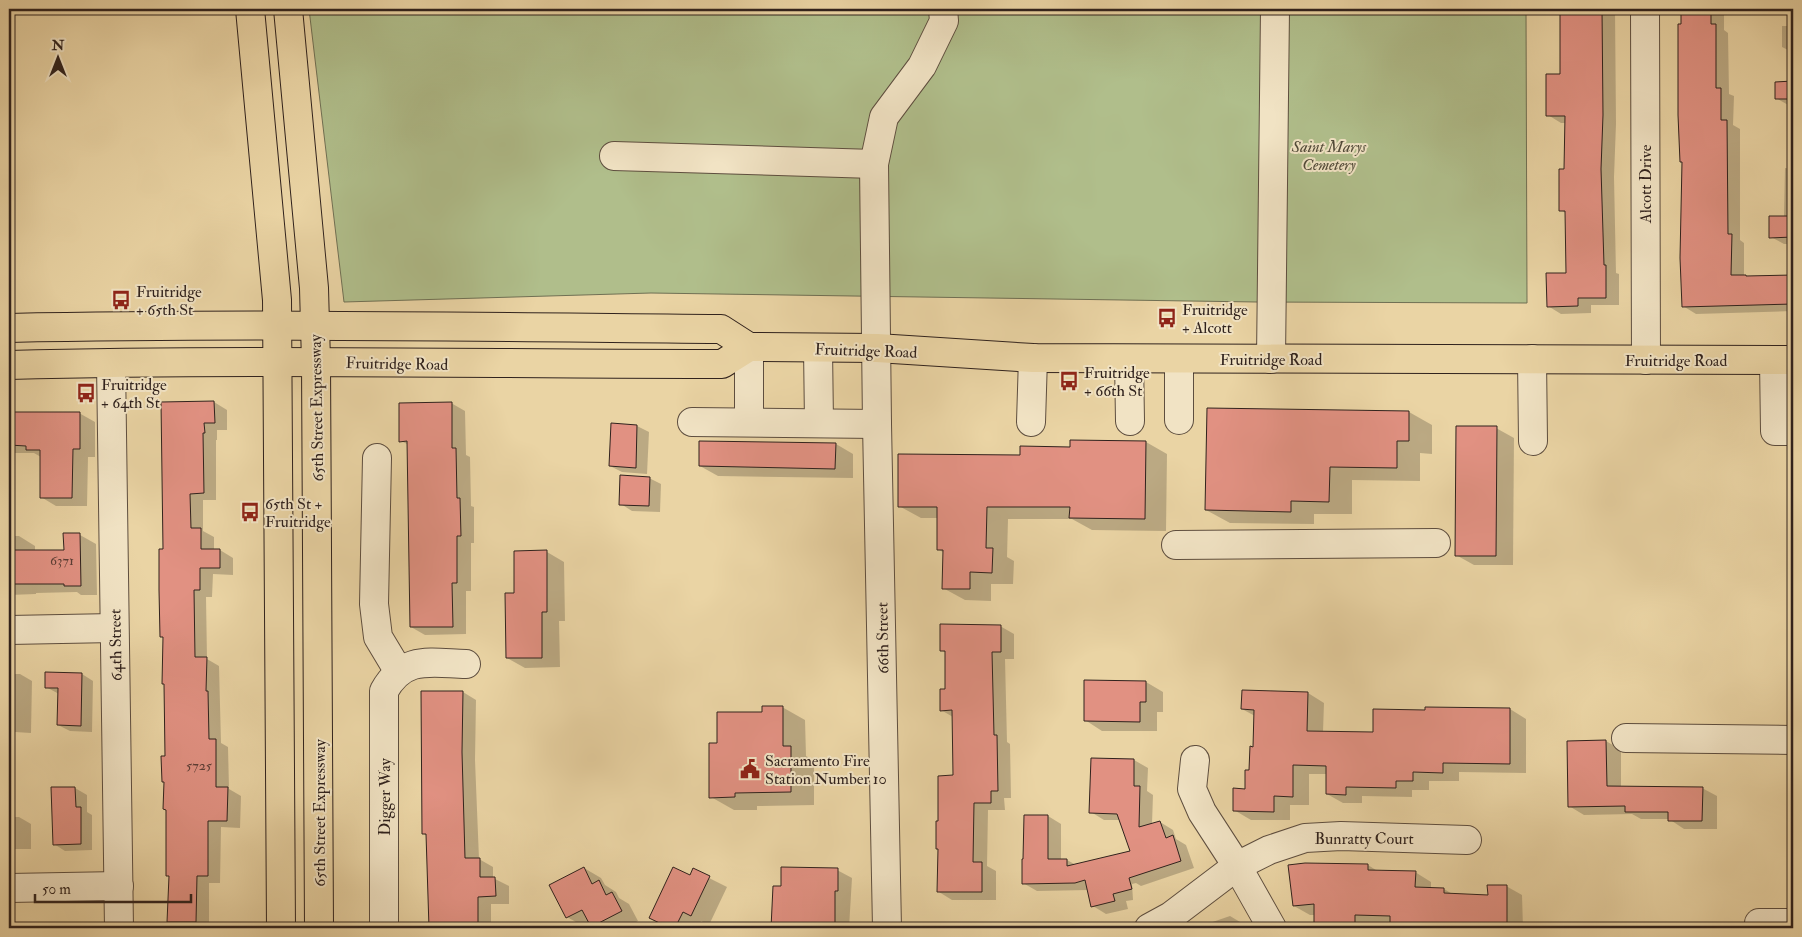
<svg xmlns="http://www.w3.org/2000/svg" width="1802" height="937" font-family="'IM FELL Double Pica',serif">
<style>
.green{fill:#b0be8b;stroke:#707054}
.shadow{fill:#0003}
.building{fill:#e19182;stroke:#30221d}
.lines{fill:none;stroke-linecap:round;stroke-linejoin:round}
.minor-casing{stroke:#5e4e3f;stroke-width:30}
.major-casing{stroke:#30221d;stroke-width:30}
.minor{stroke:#f1e3c4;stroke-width:28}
.major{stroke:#ead4a4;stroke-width:28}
.labels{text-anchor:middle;stroke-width:4;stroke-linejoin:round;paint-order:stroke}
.number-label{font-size:14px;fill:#5c3e36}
.park-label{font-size:16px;font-style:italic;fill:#504938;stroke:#f1e3c4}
.street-label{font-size:16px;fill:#30221d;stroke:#f1e3c4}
.poi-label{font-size:16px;fill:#30221d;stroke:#f1e3c4;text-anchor:start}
</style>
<rect width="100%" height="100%" fill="#ead4a4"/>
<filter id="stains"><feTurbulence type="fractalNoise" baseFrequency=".004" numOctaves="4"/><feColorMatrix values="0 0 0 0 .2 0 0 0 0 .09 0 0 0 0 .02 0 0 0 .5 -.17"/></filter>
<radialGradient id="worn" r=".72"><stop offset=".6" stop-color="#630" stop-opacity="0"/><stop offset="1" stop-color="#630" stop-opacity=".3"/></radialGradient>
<polygon class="green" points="309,9 1526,9 1527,303 1257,302 651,293 344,302"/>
<g class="shadow">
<polygon points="1561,9 1615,9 1616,124 1614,177 1616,273 1619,274 1619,305 1591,305 1591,313 1561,314 1548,306 1568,274 1567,214 1561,210 1565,170 1566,123 1561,123 1548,115 1561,75"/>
<polygon points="1683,9 1724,9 1724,30 1728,33 1729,94 1734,96 1733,125 1740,129 1740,240 1744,243 1744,276 1748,277 1793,276 1793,311 1696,314 1683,306 1683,163 1681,162"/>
<polygon points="1790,9 1793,9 1793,116 1790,114 1790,106 1776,98 1790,83 1790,51 1782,47 1782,26 1790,26"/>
<polygon points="1785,168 1793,169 1793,244 1784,244 1771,237 1784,217"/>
<polygon points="214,402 227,410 227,430 217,430 217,440 216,440 216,500 203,500 203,531 214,537 214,550 220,550 233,558 233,575 213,574 212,597 206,597 207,659 219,666 221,743 228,747 229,789 241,796 240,828 221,827 220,883 209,883 209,928 172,928 172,923 169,921 170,877 167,875 168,811 165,783 163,781 166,757 164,638 161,636 164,550 162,404"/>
<polygon points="451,403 465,411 466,455 470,457 471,506 474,507 474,543 471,543 471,591 466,591 466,634 425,635 411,627 409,445 401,441"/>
<polygon points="1208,409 1409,412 1432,425 1432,454 1420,453 1420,481 1352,480 1352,514 1314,514 1314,524 1230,523 1206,510"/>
<polygon points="9,413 79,413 95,422 95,457 88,457 87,506 56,506 41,497 41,457 34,453 9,453"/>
<polygon points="612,424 637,426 649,432 647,474 622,472 610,466"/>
<polygon points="1496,428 1514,438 1513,565 1474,565 1456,555"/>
<polygon points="1146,442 1167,454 1166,531 1092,530 1072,519 1008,519 1007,557 1014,561 1013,584 991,584 991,601 965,600 943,588 944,553 938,549 938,518 921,518 899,506 1021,456 1071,448"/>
<polygon points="836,444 853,454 853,478 718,476 700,466"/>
<polygon points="649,478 661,484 660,512 632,511 621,504"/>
<polygon points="80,535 96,544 97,595 81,595 77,592 36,593 36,594 9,595 9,536 19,536 35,546 35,551 65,551"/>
<polygon points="547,552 564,562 565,621 559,621 560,667 525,668 507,658 515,594"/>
<polygon points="1000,626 1014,634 1014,659 1005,659 1007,742 1010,744 1011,798 1004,798 1005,810 988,810 987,866 996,871 996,900 952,900 939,892 939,850 937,849 939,822 954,776 953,717 941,710 947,690 946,653 941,650"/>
<polygon points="9,674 20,674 32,681 31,733 15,732 9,729"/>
<polygon points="82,674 93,681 92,732 70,731 58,725 59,694 46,687"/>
<polygon points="1146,682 1163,692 1163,712 1157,712 1157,731 1102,731 1085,720"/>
<polygon points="463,692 476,700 475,760 479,859 493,867 493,878 509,886 509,904 491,904 491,928 431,928 427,836 424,834"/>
<polygon points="1308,693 1324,703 1323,732 1374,733 1426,711 1426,708 1510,709 1526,719 1526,773 1459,772 1459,781 1429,781 1429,790 1412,790 1412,797 1362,796 1362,803 1343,803 1327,794 1327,774 1309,774 1309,805 1290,805 1290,820 1251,820 1234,810 1246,790 1254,748 1255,716 1242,709"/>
<polygon points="782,707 805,720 806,756 814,761 814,805 757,806 757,810 734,810 711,797 718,745"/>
<polygon points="1606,741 1621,750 1621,788 1702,788 1717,796 1717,829 1684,829 1669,819 1641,819 1632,814 1584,815 1569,806"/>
<polygon points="1092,759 1134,760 1148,768 1147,791 1153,795 1152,824 1160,822 1173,830 1176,839 1186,845 1194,868 1141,886 1136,883 1132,884 1133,900 1126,901 1128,909 1106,914 1093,906 1089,890 1037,891 1023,883 1048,816 1061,824 1061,860 1067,860 1076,865 1131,852 1121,820 1104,820 1091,812"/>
<polygon points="75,788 87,795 87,812 92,815 92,850 65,851 54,844 53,789"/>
<polygon points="9,817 19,817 31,824 31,849 9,849"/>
<polygon points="1368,865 1379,872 1415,872 1431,882 1431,889 1444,889 1454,895 1489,896 1506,886 1522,895 1523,928 1395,928 1391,926 1391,924 1371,924 1371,928 1315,928 1315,915 1310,915 1294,906"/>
<polygon points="584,868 601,878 605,885 616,892 619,898 629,904 638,921 624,928 596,928 591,924 585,927 567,917"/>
<polygon points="693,870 727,887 709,925 701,921 697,928 669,928 653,919 690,877"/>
<polygon points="837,870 852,878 849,928 773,928 774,887 782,887"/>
<polygon points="1230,916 1245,925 1246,928 1195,928"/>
</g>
<g class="building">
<polygon points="1560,9 1602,9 1603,115 1601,169 1604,265 1606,265 1606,298 1578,298 1578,306 1547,307 1546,273 1566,273 1565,211 1559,211 1559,169 1564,169 1565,116 1546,116 1546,74 1560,74"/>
<polygon points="1681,9 1711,9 1711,24 1716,24 1716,88 1721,88 1721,120 1727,120 1728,234 1732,234 1731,275 1746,275 1746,276 1793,275 1793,304 1682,307 1680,258 1682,162 1680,162 1678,115 1678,24 1681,24"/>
<polygon points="1793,81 1793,99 1775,99 1775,82"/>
<polygon points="1769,216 1793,216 1793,237 1769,238"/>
<polygon points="214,401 215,423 204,423 205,433 203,433 204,493 190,494 191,528 201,528 201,549 220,549 220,568 200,568 200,590 194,590 195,657 207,657 206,691 208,691 209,739 216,739 216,787 228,787 227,821 208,821 208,876 197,876 196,922 167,922 169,876 166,876 166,810 163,809 164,782 162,782 161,756 165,756 164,684 162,684 163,637 160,637 159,590 159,549 163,549 161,402"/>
<polygon points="452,402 452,448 456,448 457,498 460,498 461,536 457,536 457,583 452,583 453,627 410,627 407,441 399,442 399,403"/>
<polygon points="1207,408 1409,411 1409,441 1397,441 1397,468 1330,467 1329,502 1291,501 1291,512 1205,510"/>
<polygon points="9,412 80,412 80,449 73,449 72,498 40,498 40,450 26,450 26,446 9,445"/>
<polygon points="611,423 637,425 636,468 609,466"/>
<polygon points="1456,426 1497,426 1496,556 1455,556"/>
<polygon points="1070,440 1146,441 1145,519 1069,518 1070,507 987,507 986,548 993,548 992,573 970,572 970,589 942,589 943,550 937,550 937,507 898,507 898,454 1020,455 1020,446 1070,447"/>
<polygon points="699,441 836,443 835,469 699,466"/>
<polygon points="620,475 650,477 649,506 619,505"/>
<polygon points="63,533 80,533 81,586 64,586 64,584 9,584 9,550 64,550"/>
<polygon points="547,550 547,612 542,612 542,658 506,658 505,593 514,593 514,551"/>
<polygon points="940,624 1001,625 1001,652 992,652 994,735 997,735 998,791 991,791 991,803 974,803 973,862 982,862 982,892 937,892 938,849 936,849 936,821 938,821 938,776 953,775 952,710 940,711 940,689 945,689 945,651 940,651"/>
<polygon points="45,672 82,673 81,726 57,725 58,688 45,688"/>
<polygon points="1084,680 1146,681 1146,702 1140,702 1140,722 1084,721"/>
<polygon points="1242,690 1308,692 1307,731 1373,732 1373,709 1425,710 1425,707 1510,708 1510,764 1443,763 1443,773 1413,772 1413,781 1396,781 1396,788 1346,787 1346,795 1326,794 1326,766 1293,765 1293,797 1274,796 1274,812 1233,811 1233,788 1245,789 1245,770 1249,770 1250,746 1253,747 1254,710 1241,709"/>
<polygon points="421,691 463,691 462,752 465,858 480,858 480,877 495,877 496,896 478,897 478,928 429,928 426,834 422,834"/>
<polygon points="762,706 783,706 783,746 791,746 791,792 735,793 735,797 709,798 709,743 717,743 717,712 762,712"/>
<polygon points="1606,740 1607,786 1703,787 1702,821 1668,821 1668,812 1625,812 1625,806 1568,807 1567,741"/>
<polygon points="1091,758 1134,759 1134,786 1140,786 1139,827 1160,821 1166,838 1173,835 1181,861 1129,878 1132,889 1113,894 1115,901 1091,907 1085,880 1075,883 1022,884 1022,859 1023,859 1024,815 1048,815 1048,859 1067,859 1067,866 1130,851 1117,814 1089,813"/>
<polygon points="51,787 75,787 76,807 81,807 81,844 53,845"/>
<polygon points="1305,863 1368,864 1368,870 1416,871 1415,887 1444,888 1444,893 1488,895 1487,885 1507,885 1507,928 1390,927 1390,916 1355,915 1355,928 1314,928 1314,904 1293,906 1288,865"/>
<polygon points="584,867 592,884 599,880 606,895 612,892 622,911 591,927 582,910 566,918 549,885"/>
<polygon points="673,867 690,875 693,868 710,876 691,916 683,912 675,928 670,928 649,918"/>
<polygon points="781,867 838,868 838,891 835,891 835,928 771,928 773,886 781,886"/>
</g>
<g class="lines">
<defs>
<g id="minor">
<polyline points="1645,9 1646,360"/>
<polyline points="614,156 874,164"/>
<polyline points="818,348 819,423"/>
<polyline points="1129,359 1130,421"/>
<polyline points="1271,359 1275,9"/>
<polyline points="1532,359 1533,441"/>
<polyline points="1774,360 1775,431 1793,431"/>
<polyline points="111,363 119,928"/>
<polyline points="1179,420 1179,359"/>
<polyline points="692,422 877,424"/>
<polyline points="749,422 749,347"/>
<polyline points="1031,422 1033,358"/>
<polyline points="377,458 374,604 378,637 399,672"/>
<polyline points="1176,545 1436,543"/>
<polyline points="9,630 114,628"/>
<polyline points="1626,738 1793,740"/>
<polyline points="1195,760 1192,789 1202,812 1237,866 1272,928"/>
<polyline points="9,888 119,886"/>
<polyline points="1759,923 1793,923"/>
<path d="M 384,928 L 384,691 C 404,655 430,663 466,664"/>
<polyline points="887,928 877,424 874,164 884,117 922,66 944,21 943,9"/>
<polyline points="1149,928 1171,916 1237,866 1269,850 1305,838 1341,836 1467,840"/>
</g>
<g id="major">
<polyline points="250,9 277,300 281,928"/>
<polyline points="288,9 314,288 316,362 319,928"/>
<path d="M 9,328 C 246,323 483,327 721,329 L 749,347 L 877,348 L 1033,358 L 1793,360"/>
<path d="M 9,365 C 247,359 485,364 722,364 L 749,347"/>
</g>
</defs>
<use href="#minor" class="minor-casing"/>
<use href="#major" class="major-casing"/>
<use href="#minor" class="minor"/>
<use href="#major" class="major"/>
</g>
<defs>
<symbol id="bus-bare" viewBox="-9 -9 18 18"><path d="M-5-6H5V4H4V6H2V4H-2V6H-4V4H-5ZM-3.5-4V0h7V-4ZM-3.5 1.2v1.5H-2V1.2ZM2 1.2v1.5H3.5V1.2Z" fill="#8f2418" stroke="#f1e3c4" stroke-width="2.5" paint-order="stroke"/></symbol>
<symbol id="civic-bare" viewBox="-9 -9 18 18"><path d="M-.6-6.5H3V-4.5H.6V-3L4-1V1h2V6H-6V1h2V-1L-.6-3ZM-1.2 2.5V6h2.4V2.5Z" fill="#8f2418" stroke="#f1e3c4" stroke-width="2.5" paint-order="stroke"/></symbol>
</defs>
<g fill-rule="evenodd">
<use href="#bus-bare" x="107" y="286" width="28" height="28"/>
<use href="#bus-bare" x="1153" y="304" width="28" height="28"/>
<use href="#bus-bare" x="1055" y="367" width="28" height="28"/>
<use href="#bus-bare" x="72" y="379" width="28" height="28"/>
<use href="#bus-bare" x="236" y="498" width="28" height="28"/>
<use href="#civic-bare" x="736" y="755" width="28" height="28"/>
</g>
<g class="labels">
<g class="number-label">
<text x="62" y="565">6371</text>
<text x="199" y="770">5725</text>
</g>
<g class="park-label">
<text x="1329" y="152">Saint Marys<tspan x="1329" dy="18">Cemetery</tspan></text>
</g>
<g class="street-label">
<text transform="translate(1645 184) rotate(-90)" y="6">Alcott Drive</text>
<text transform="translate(866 350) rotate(2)" y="6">Fruitridge Road</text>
<text x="1271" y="365">Fruitridge Road</text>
<text x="1676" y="366">Fruitridge Road</text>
<text transform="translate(397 363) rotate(1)" y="6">Fruitridge Road</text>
<text transform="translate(316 408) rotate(-91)" y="6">65th Street Expressway</text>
<text transform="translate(882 638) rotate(-91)" y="6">66th Street</text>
<text transform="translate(115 645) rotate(-91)" y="6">64th Street</text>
<text transform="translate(384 797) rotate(-90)" y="6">Digger Way</text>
<text transform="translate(319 813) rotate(-90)" y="6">65th Street Expressway</text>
<text x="1364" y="844">Bunratty Court</text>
</g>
<g class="poi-label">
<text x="136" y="297">Fruitridge<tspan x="136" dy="18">+ 65th St</tspan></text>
<text x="1182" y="315">Fruitridge<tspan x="1182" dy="18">+ Alcott</tspan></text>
<text x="1084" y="378">Fruitridge<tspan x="1084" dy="18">+ 66th St</tspan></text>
<text x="101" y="390">Fruitridge<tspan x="101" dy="18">+ 64th St</tspan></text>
<text x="265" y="509">65th St +<tspan x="265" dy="18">Fruitridge</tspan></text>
<text x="765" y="766">Sacramento Fire<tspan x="765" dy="18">Station Number 10</tspan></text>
</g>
</g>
<rect width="1802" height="937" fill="none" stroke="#ead4a4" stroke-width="30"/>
<rect x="10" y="10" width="1782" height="917" fill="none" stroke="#30221d" stroke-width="2.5"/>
<rect x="15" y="15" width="1772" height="907" fill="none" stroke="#30221d"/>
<g transform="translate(58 58)" stroke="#f1e3c4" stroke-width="4" paint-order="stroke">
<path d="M0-4L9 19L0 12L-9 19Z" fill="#30221d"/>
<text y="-8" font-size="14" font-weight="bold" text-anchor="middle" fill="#30221d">N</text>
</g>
<path d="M35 894v8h156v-8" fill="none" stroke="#30221d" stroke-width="2.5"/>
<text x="42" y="894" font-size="15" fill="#30221d" stroke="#f1e3c4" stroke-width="4" paint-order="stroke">50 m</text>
<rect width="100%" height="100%" filter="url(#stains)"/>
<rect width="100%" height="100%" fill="url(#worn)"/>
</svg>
